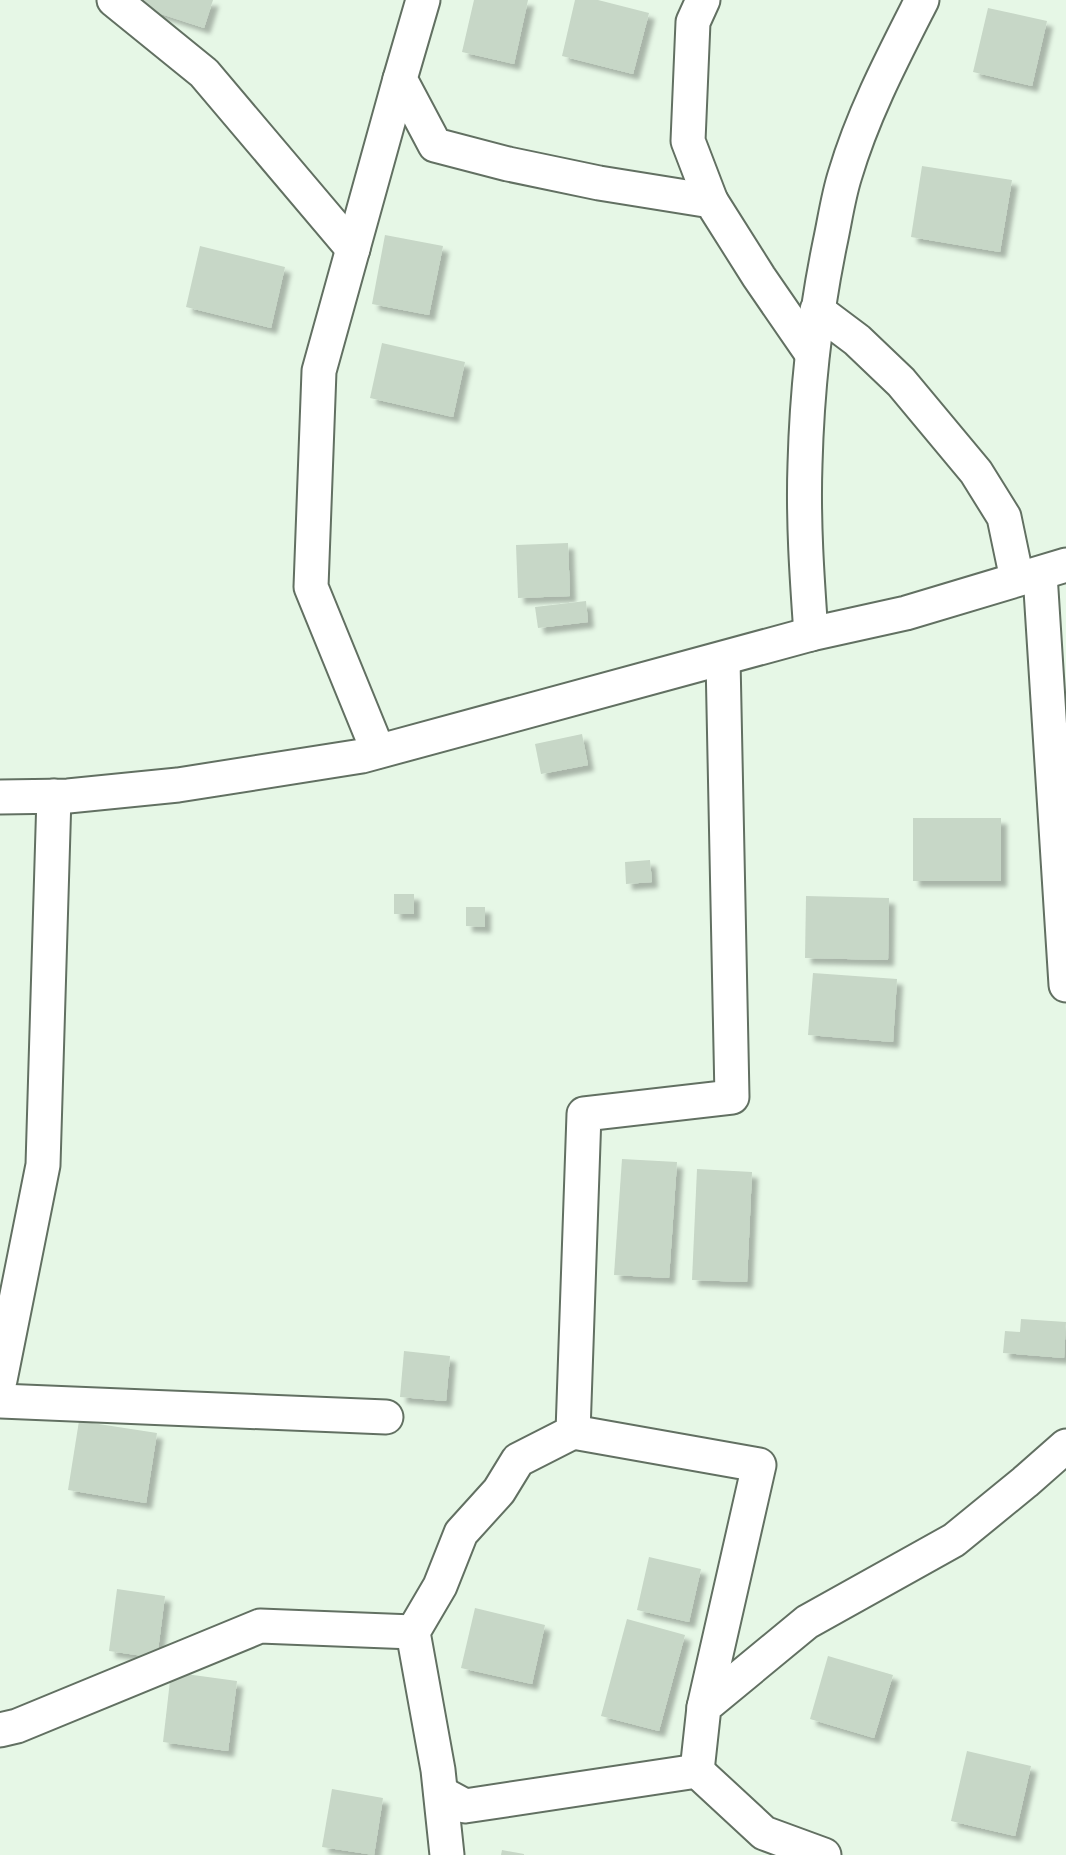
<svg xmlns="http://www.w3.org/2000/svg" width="1066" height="1855" font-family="'Fira Sans',sans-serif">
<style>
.building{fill:#c7d7c7;filter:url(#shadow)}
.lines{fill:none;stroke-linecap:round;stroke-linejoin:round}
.street-casing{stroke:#627062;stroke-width:37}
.street{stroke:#fff;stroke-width:33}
</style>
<defs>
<filter id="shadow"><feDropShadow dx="6" dy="6" stdDeviation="2" flood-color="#0004"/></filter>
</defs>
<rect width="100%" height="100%" fill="#e6f7e6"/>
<g class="building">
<polygon points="143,0 213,0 204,28 140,7"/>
<polygon points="474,0 528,0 514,64 462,52"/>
<polygon points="575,0 598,0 649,13 633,74 562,56"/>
<polygon points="988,8 1047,21 1032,86 973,72"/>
<polygon points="922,166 1012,180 1000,252 911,237"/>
<polygon points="385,235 443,246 429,315 372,304"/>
<polygon points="200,246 285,267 271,328 186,307"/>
<polygon points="382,343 465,362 453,417 370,398"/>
<polygon points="568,543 570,596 518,598 516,545"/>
<polygon points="586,601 588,622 538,628 535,607"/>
<polygon points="582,734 588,765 541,774 535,744"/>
<rect x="913" y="818" width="88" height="63"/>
<polygon points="650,860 652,882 626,884 625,862"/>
<rect x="394" y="894" width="20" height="20"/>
<polygon points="806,896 889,898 888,960 805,958"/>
<polygon points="466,907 485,907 485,927 466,926"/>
<polygon points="813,973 897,979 893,1042 808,1035"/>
<polygon points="622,1159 677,1162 669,1278 614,1275"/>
<polygon points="697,1169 752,1172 747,1282 692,1280"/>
<polygon points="1021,1319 1066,1322 1064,1358 1003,1353 1005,1331 1020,1332"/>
<polygon points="404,1351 450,1356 446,1401 400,1397"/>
<polygon points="79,1421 157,1433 146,1503 68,1490"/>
<polygon points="649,1557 701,1569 689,1622 637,1610"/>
<polygon points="117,1589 165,1596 157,1658 109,1651"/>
<polygon points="475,1608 545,1625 532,1684 461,1668"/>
<polygon points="627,1619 685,1635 659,1731 601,1716"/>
<polygon points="828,1656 893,1675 874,1738 810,1719"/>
<polygon points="171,1672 237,1681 228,1751 163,1742"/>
<polygon points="967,1751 1031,1766 1015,1836 951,1821"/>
<polygon points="332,1789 383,1798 374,1855 322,1847"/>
<polygon points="502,1850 524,1854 524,1855 501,1855"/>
</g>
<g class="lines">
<defs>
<g id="street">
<polyline points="114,0 204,73 353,249"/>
<polyline points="423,0 400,79 435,145 508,164 599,183 711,201 759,277 812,354"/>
<polyline points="703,0 693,22 688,141 711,201"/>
<polyline points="817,310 857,340 901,382 976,472 1004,517 1017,579"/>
<polyline points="1040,574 1066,985"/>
<path d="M 811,634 C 807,578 803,521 805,464 C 807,389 815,316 830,243 C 835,220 838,197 845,175 C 863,114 893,57 922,0"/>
<polyline points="378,751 311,587 319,371 400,79"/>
<polyline points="0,797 68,796 178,785 362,756 811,634 906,613 1066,565"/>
<polyline points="0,1380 43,1165 54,796"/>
<polyline points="0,1401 386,1417"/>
<polyline points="573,1432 759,1465 704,1707"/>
<polyline points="0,1730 17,1726 260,1626 413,1632"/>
<polyline points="697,1771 704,1707 807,1622 954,1540 1025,1482 1066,1446"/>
<polyline points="441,1793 465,1806 697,1771 764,1833 824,1855"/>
<polyline points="447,1855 438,1770 413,1632 440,1586 461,1533 499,1491 518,1460 573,1432 584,1114 732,1097 723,659"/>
</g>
</defs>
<use href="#street" class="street-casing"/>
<use href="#street" class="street"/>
</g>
</svg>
